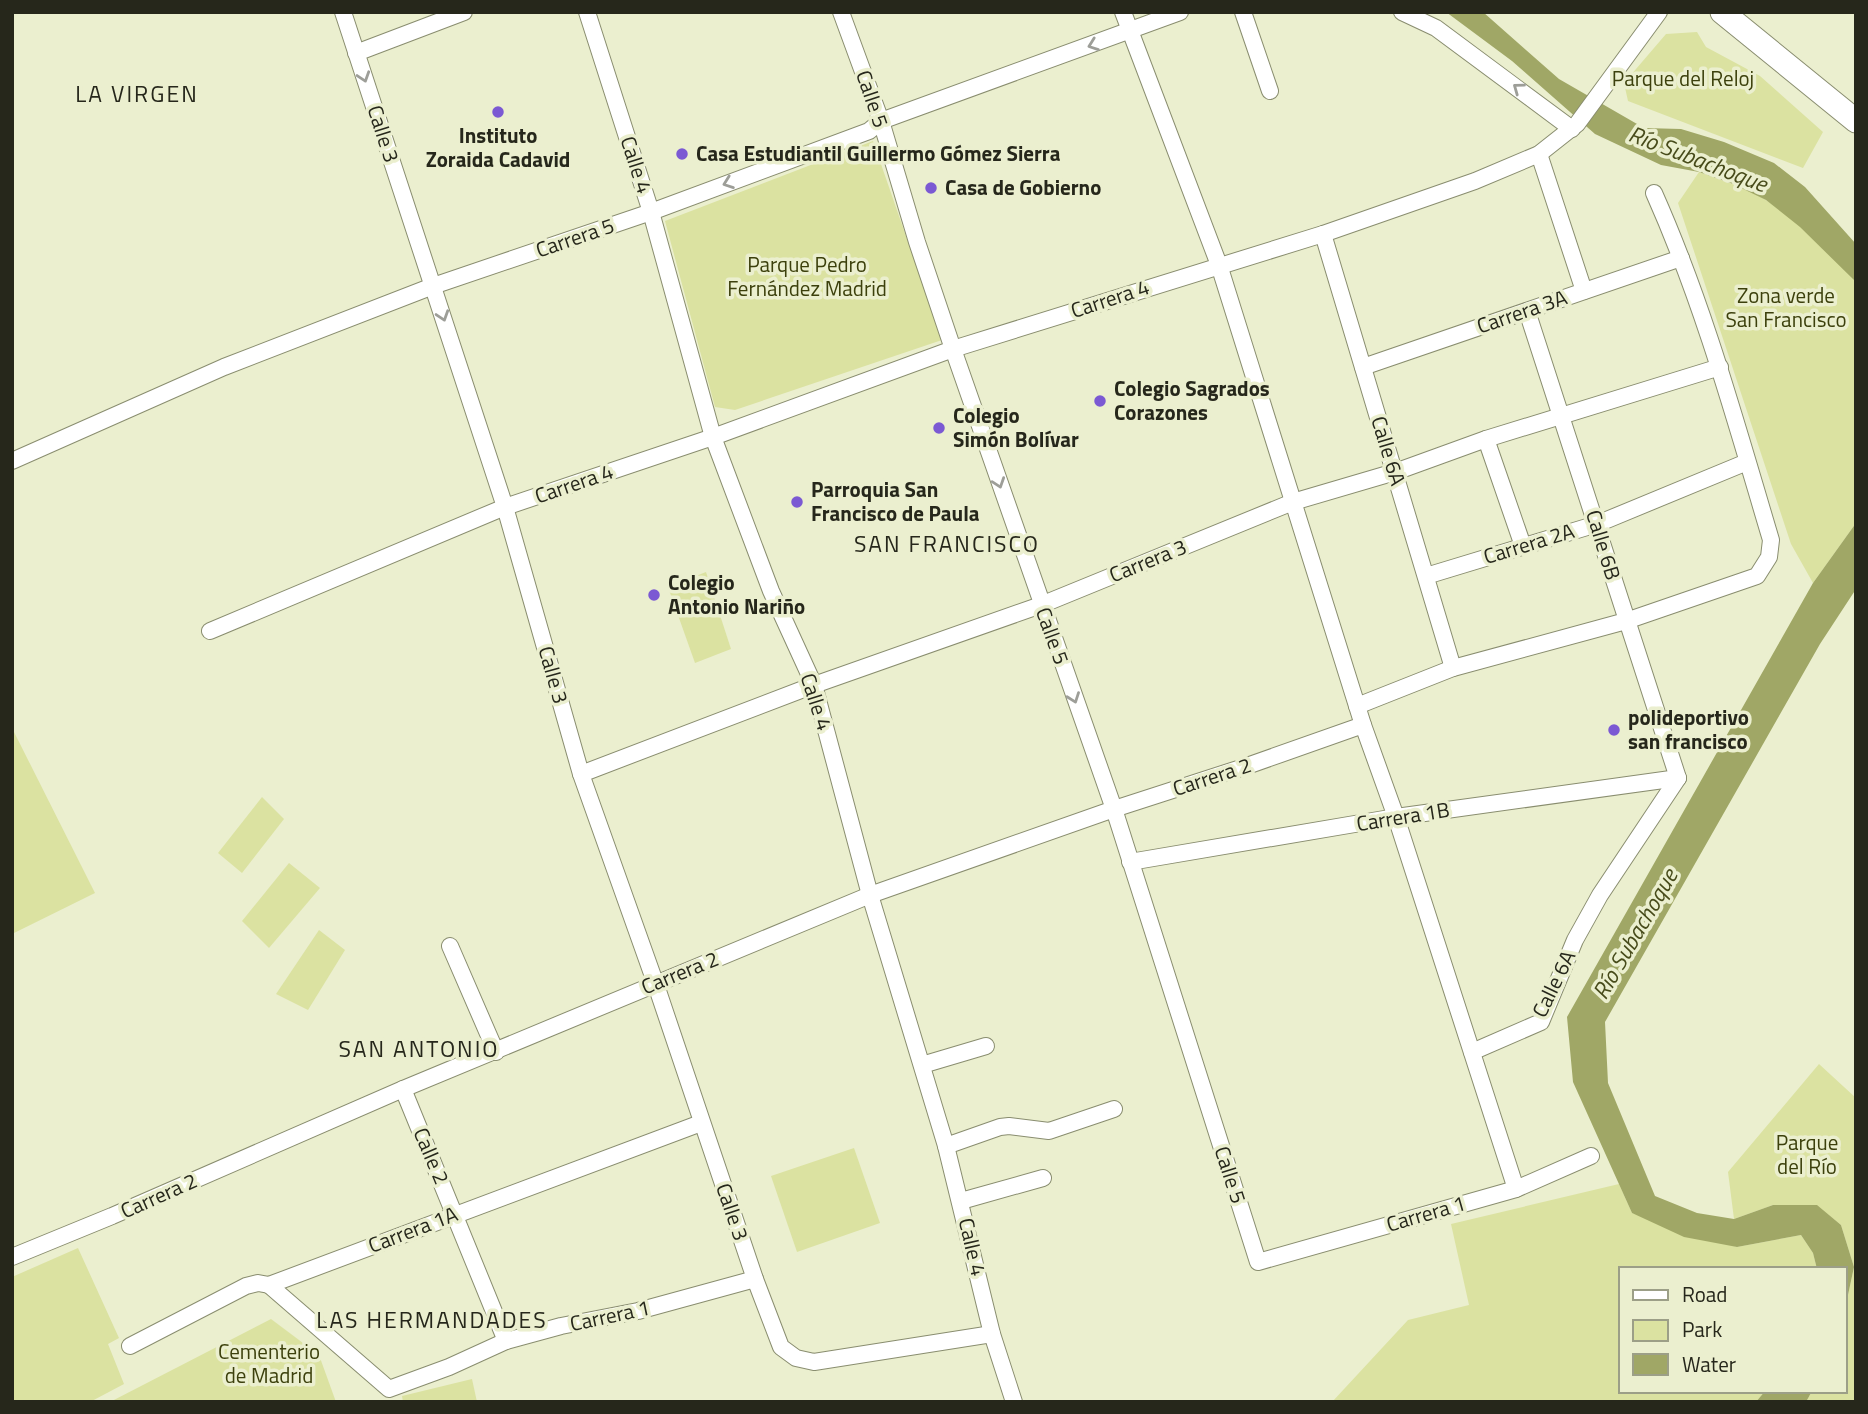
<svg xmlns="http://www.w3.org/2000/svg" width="1868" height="1414" font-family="'Titillium Web',sans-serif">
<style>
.green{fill:#dbe2a1}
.water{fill:#a0a766}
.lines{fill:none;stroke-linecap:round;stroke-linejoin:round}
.street-casing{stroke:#898d6f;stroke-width:18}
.secondary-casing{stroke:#898d6f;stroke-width:25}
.street{stroke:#fff;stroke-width:16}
.secondary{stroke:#fff;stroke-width:23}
.oneway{stroke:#9d9e98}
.poi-dot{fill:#7b59d3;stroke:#ebefcf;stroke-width:2.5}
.labels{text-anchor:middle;stroke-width:7;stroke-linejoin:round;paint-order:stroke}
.park-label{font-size:21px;fill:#3c400c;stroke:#ebefcf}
.street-label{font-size:21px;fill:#26271b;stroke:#ebefcf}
.poi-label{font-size:21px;font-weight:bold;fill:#26271b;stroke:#ebefcf;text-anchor:start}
.neighbourhood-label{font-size:23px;letter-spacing:2px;fill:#26271b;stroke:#ebefcf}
.water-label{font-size:23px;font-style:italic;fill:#474b1a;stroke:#ebefcf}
</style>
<rect width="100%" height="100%" fill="#ebefcf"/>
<g class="green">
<polygon points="1697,32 1706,47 1760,76 1823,132 1803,168 1628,101 1624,83 1666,34"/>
<polygon points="873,141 942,340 735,410 715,407 665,221"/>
<path d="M 1699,172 C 1721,180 1744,187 1764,199 C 1799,219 1829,253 1856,282 L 1856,523 L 1813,583 L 1791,544 L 1678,203 Z"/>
<polygon points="706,572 731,649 695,663 668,587"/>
<polygon points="12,728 95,893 12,934"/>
<polygon points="262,797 284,819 242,873 218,853"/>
<polygon points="289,863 320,888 269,948 242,921"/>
<polygon points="319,930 345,950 308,1010 276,994"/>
<polygon points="1819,1064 1856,1098 1856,1402 1806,1402 1812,1391 1845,1391 1845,1309 1854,1267 1841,1225 1816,1205 1773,1205 1734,1219 1728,1172"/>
<polygon points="854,1148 880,1223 797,1252 771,1176"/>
<polygon points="1619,1184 1632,1213 1737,1247 1801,1235 1813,1253 1817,1269 1621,1269 1621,1391 1765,1391 1756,1402 1332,1402 1408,1320 1469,1305 1451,1224"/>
<polygon points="78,1248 119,1338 108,1344 124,1384 90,1402 12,1402 12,1277"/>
<polygon points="271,1319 319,1355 336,1402 110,1402"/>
<polygon points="472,1379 477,1402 403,1402 402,1396"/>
</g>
<g class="water">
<polygon points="1446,12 1483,12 1559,79 1644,128 1681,129 1724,142 1774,163 1805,187 1856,244 1856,282 1800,227 1766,200 1733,184 1699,172 1661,165 1595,134 1512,61"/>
<polygon points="1856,523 1856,589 1820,644 1605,1022 1608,1083 1655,1196 1697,1213 1734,1219 1773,1205 1817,1205 1841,1225 1854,1267 1845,1309 1845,1269 1817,1269 1813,1253 1801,1235 1737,1247 1684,1237 1632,1213 1573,1082 1567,1017 1813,583"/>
<polygon points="1765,1391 1812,1391 1806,1402 1756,1402"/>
</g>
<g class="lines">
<defs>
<g id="street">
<polyline points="343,12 505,507 581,774 655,982 755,1279 781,1347 796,1358 814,1362 992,1334"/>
<polyline points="587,12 651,212 713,437 771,591 814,685 870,895 946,1146 992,1334 1014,1402"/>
<polyline points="841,12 881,121 917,242 953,349 1114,809 1258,1262 1516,1189 1591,1156"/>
<polyline points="1123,12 1219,265 1363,725 1396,817 1516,1189"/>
<polyline points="1243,12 1270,91"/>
<polyline points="1402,12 1436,28 1572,129"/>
<polyline points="356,53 464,12"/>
<polyline points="1539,154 1584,291"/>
<polyline points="1323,234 1453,668"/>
<polyline points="1527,311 1678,778"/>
<polyline points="1363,367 1681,258"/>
<polyline points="1486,439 1523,546"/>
<polyline points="12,461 224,367 433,286 651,212 869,131 881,121 1180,12"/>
<polyline points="1426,576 1597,524 1747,462"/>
<polyline points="210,631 505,507 713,437 953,349 1323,234 1475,181 1539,154 1577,124 1659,12"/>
<path d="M 1357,706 L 1453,668 L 1626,621 L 1757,576 L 1769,557 L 1771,540 C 1736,423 1704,305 1654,193"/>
<polyline points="581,774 814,685 1041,605 1293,502 1395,472 1486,439 1720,367"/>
<polyline points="1130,862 1396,817 1678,778"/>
<polyline points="450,946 496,1052"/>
<polyline points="1472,1052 1541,1022 1575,940 1600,895 1678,778"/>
<polyline points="922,1065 986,1046"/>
<polyline points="403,1089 506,1341"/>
<polyline points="946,1146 1000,1127 1009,1126 1049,1131 1114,1109"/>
<polyline points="961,1201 1043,1178"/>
<polyline points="12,1257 112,1216 403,1089 870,895 1114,809 1244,767 1363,725"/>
<polyline points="269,1285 389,1389 449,1367 506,1341 561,1326 638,1311 755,1279"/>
<polyline points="130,1346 246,1286 258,1283 269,1285 701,1123"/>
</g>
<polyline id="secondary" points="1722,12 1856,121"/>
</defs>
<use href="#street" class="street-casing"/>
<use href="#secondary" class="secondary-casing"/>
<use href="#street" class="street"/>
<use href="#secondary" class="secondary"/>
</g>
<defs><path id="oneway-chevron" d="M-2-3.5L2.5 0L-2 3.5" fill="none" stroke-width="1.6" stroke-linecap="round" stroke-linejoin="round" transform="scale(1.75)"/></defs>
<g class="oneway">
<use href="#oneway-chevron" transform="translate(1093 45) rotate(160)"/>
<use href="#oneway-chevron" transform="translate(364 77) rotate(72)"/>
<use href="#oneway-chevron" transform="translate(1518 88) rotate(-144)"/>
<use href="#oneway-chevron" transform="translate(728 183) rotate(160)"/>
<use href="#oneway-chevron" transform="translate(443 316) rotate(72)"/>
<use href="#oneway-chevron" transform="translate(999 483) rotate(71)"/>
<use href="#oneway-chevron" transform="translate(1074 698) rotate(70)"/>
</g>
<g class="poi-dot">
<circle cx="498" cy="112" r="7"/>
<circle cx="682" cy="154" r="7"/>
<circle cx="931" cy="188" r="7"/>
<circle cx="1100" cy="401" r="7"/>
<circle cx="939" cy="428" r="7"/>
<circle cx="797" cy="502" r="7"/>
<circle cx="654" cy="595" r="7"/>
<circle cx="1614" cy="730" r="7"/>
</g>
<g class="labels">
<g class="park-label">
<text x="1683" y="86">Parque del Reloj</text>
<text x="807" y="272">Parque Pedro<tspan x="807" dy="24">Fernández Madrid</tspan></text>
<text x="1786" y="303">Zona verde<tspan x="1786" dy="24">San Francisco</tspan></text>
<text x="1807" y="1150">Parque<tspan x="1807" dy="24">del Río</tspan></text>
<text x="269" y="1359">Cementerio<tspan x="269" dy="24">de Madrid</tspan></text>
</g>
<g class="street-label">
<text transform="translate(872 99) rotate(71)" y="7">Calle 5</text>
<text transform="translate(383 134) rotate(72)" y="7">Calle 3</text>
<text transform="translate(636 165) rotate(72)" y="7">Calle 4</text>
<text transform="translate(575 238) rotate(-19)" y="7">Carrera 5</text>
<text transform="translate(1110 299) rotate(-18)" y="7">Carrera 4</text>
<text transform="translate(1522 312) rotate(-19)" y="7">Carrera 3A</text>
<text transform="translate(1388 451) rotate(73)" y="7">Calle 6A</text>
<text transform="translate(574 484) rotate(-19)" y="7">Carrera 4</text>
<text transform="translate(1529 544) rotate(-17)" y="7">Carrera 2A</text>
<text transform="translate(1603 545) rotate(73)" y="7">Calle 6B</text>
<text transform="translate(1148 561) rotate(-22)" y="7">Carrera 3</text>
<text transform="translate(1052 636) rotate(70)" y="7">Calle 5</text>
<text transform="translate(553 675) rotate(74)" y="7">Calle 3</text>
<text transform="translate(816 702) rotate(72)" y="7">Calle 4</text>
<text transform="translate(1212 777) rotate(-18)" y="7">Carrera 2</text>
<text transform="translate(1403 817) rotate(-9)" y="7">Carrera 1B</text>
<text transform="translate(680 973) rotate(-22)" y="7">Carrera 2</text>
<text transform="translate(1554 984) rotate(-64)" y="7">Calle 6A</text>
<text transform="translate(431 1156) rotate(67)" y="7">Calle 2</text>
<text transform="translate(1230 1175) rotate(72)" y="7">Calle 5</text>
<text transform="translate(159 1196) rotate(-24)" y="7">Carrera 2</text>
<text transform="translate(732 1212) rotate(71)" y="7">Calle 3</text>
<text transform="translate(1426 1214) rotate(-16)" y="7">Carrera 1</text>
<text transform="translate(413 1230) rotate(-21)" y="7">Carrera 1A</text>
<text transform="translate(972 1247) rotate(77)" y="7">Calle 4</text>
<text transform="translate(610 1316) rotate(-12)" y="7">Carrera 1</text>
</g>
<g class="poi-label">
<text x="498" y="143" text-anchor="middle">Instituto<tspan x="498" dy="24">Zoraida Cadavid</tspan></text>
<text x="696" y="161">Casa Estudiantil Guillermo Gómez Sierra</text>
<text x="945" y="195">Casa de Gobierno</text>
<text x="1114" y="396">Colegio Sagrados<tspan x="1114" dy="24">Corazones</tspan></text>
<text x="953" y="423">Colegio<tspan x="953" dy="24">Simón Bolívar</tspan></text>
<text x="811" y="497">Parroquia San<tspan x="811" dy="24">Francisco de Paula</tspan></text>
<text x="668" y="590">Colegio<tspan x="668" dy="24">Antonio Nariño</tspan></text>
<text x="1628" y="725">polideportivo<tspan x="1628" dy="24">san francisco</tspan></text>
</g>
<g class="neighbourhood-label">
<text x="137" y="102">LA VIRGEN</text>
<text x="947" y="552">SAN FRANCISCO</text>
<text x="419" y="1057">SAN ANTONIO</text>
<text x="432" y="1328">LAS HERMANDADES</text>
</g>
<g class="water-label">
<text transform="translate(1698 159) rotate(21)" y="8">Río Subachoque</text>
<text transform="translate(1635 934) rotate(-60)" y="8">Río Subachoque</text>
</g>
</g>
<rect width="1868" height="1414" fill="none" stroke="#26271b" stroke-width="28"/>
<rect x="1619" y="1267" width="228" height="126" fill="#ebefcf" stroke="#9c9f87" stroke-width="2"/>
<rect x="1633" y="1290" width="35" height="10" fill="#ffffff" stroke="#9c9f87" stroke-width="2"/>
<text x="1682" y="1302" font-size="21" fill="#26271b">Road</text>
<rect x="1633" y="1320" width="35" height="21" fill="#dbe2a1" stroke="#9c9f87" stroke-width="2"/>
<text x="1682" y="1337" font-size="21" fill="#26271b">Park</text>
<rect x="1633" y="1354" width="35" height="21" fill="#a0a766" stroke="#9c9f87" stroke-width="2"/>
<text x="1682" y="1372" font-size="21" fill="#26271b">Water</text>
</svg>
